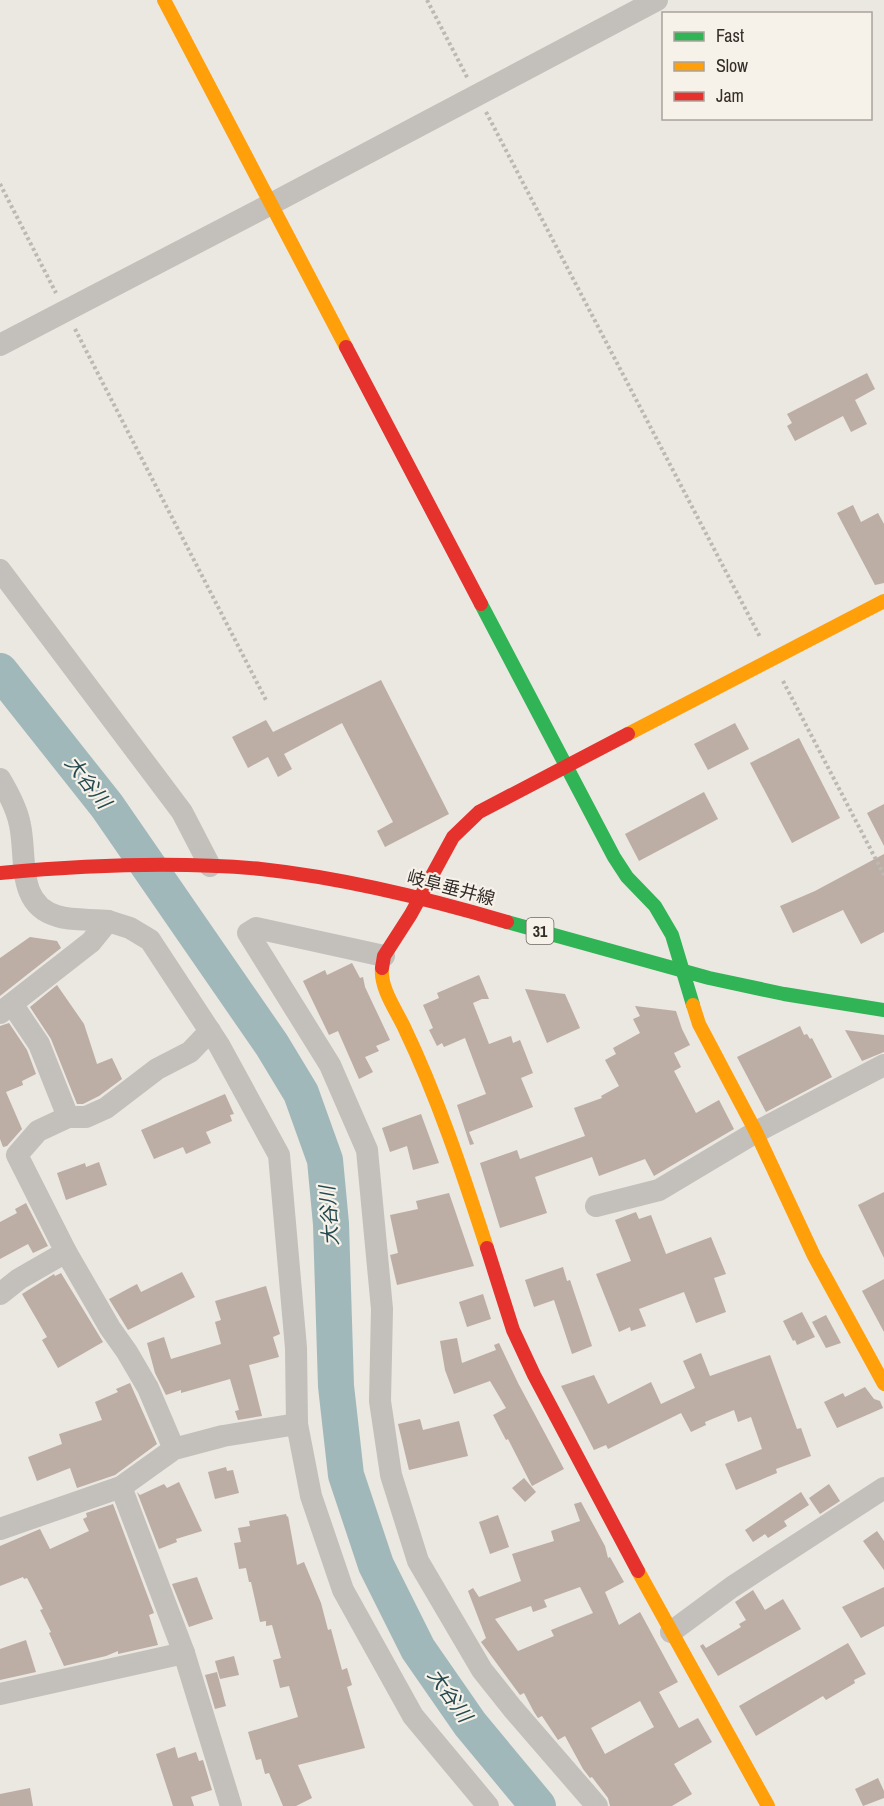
<svg xmlns="http://www.w3.org/2000/svg" width="884" height="1806" font-family="'Archivo Narrow','Noto Sans JP',sans-serif">
<style>
.lines{fill:none;stroke-linecap:round;stroke-linejoin:round}
.river{stroke:#a0b8b9;stroke-width:36}
.building{fill:#bcada5;fill-rule:evenodd}
.path{stroke:#bcb8b3;stroke-width:4;stroke-dasharray:3 3;stroke-linecap:butt}
.street{stroke:#c3bfba;stroke-width:22}
.fast{stroke:#30b455;stroke-width:14}
.slow{stroke:#ff9f0a;stroke-width:14}
.jam{stroke:#e5322d;stroke-width:14}
.labels{text-anchor:middle;stroke-width:4.5;stroke-linejoin:round;paint-order:stroke}
.shield{fill:#f7f2e9;stroke:#6e6863;stroke-width:1.5}
.shield-label{font-size:16px;font-weight:bold;fill:#342d29}
.street-label{font-size:18px;fill:#342d29;stroke:#f7f2e9}
.water-label{font-size:20px;font-style:italic;fill:#244a50;stroke:#f7f2e9}
</style>
<rect width="100%" height="100%" fill="#ebe7e1"/>
<g class="lines">
<polyline class="river" points="0,671 107,806 272,1045 301,1093 325,1160 331,1224 336,1386 346,1475 376,1565 418,1649 470,1724 538,1806"/>
</g>
<g class="building">
<polygon points="867,373 875,389 855,400 867,424 851,432 843,416 795,441 787,426 792,423 787,414"/>
<polygon points="853,505 861,522 878,513 884,524 884,583 875,585 837,513"/>
<polygon points="381,680 449,814 385,847 377,831 393,822 342,723 284,754 292,769 278,777 268,757 248,768 232,737 266,720 273,732"/>
<polygon points="735,723 749,749 708,770 694,744"/>
<polygon points="799,738 840,818 792,843 750,763"/>
<polygon points="704,792 718,819 639,861 625,834"/>
<polygon points="884,804 884,846 867,813"/>
<polygon points="884,854 884,932 861,944 843,910 793,933 780,906 815,891"/>
<polygon points="30,937 57,941 61,948 0,996 0,958"/>
<polygon points="352,963 360,978 363,977 365,987 390,1040 376,1046 379,1051 365,1057 373,1072 359,1079 338,1031 329,1035 303,981 325,970 327,975"/>
<polygon points="479,975 489,999 482,999 473,1003 489,1044 511,1036 513,1043 520,1040 533,1073 521,1078 533,1107 469,1132 474,1144 470,1145 457,1105 486,1094 465,1038 444,1047 442,1043 437,1046 429,1030 433,1028 423,1005 439,998 437,993"/>
<polygon points="57,985 84,1024 97,1064 112,1058 122,1079 99,1096 83,1104 77,1104 51,1039 30,1007"/>
<polygon points="525,989 565,994 580,1028 547,1043"/>
<polygon points="635,1006 676,1011 682,1029 690,1045 674,1053 681,1067 674,1071 696,1113 719,1100 734,1129 654,1176 645,1159 599,1176 592,1157 535,1177 547,1213 500,1228 480,1163 517,1150 520,1159 585,1136 574,1108 602,1098 601,1096 619,1086 605,1060 616,1054 613,1048 640,1033 633,1019 640,1016"/>
<polygon points="9,1023 27,1050 36,1074 22,1081 23,1085 6,1092 22,1129 7,1146 3,1147 0,1139 0,1026"/>
<polygon points="800,1026 804,1035 807,1034 810,1039 812,1038 832,1077 766,1112 737,1057"/>
<polygon points="845,1030 884,1035 884,1052 862,1061"/>
<polygon points="225,1094 234,1114 230,1115 232,1121 206,1132 211,1143 186,1154 183,1147 154,1159 141,1130"/>
<polygon points="421,1114 439,1163 413,1170 407,1146 390,1152 382,1128"/>
<polygon points="99,1162 107,1185 66,1200 57,1173 85,1163 86,1167"/>
<polygon points="884,1192 884,1258 858,1205"/>
<polygon points="449,1193 474,1266 397,1285 390,1255 398,1253 390,1215 418,1209 416,1201"/>
<polygon points="26,1203 48,1246 33,1253 28,1244 0,1259 0,1222 17,1213 15,1209"/>
<polygon points="636,1212 639,1219 651,1215 666,1254 711,1237 726,1274 714,1278 726,1312 696,1323 684,1292 639,1309 646,1326 631,1331 630,1327 619,1332 596,1274 631,1261 615,1220"/>
<polygon points="563,1267 567,1281 570,1280 592,1346 572,1354 554,1300 534,1307 525,1280"/>
<polygon points="182,1272 195,1297 128,1330 109,1299 137,1284 141,1292"/>
<polygon points="61,1273 103,1342 58,1368 42,1340 47,1337 22,1294 54,1274 55,1276"/>
<polygon points="884,1279 884,1332 862,1291"/>
<polygon points="266,1286 280,1334 273,1337 279,1357 249,1365 262,1416 238,1420 235,1411 239,1410 230,1379 181,1393 181,1390 166,1395 155,1373 147,1343 164,1337 171,1359 221,1344 215,1322 221,1320 215,1301"/>
<polygon points="483,1294 491,1319 467,1327 459,1302"/>
<polygon points="802,1312 815,1337 797,1345 795,1340 793,1341 783,1321"/>
<polygon points="826,1315 841,1343 826,1348 812,1322"/>
<polygon points="457,1338 462,1363 496,1350 494,1345 499,1343 518,1383 564,1469 562,1470 532,1486 508,1439 506,1440 493,1415 506,1408 490,1381 454,1394 445,1370 440,1341"/>
<polygon points="701,1353 710,1376 770,1355 797,1429 801,1428 811,1456 776,1469 777,1473 736,1490 725,1464 762,1449 751,1417 738,1422 734,1410 705,1422 706,1425 691,1432 681,1413 608,1449 606,1445 594,1450 561,1386 594,1375 608,1404 651,1382 661,1404 695,1388 683,1361"/>
<polygon points="130,1383 157,1444 115,1475 77,1488 70,1468 37,1481 28,1457 62,1444 59,1434 102,1420 95,1402 118,1392 116,1389"/>
<polygon points="865,1387 874,1399 880,1401 883,1408 837,1428 824,1402 843,1393 845,1397"/>
<polygon points="420,1419 423,1430 459,1421 468,1456 409,1470 398,1424"/>
<polygon points="226,1467 227,1471 233,1470 239,1493 215,1499 208,1472"/>
<polygon points="524,1478 536,1492 525,1502 512,1488"/>
<polygon points="179,1482 202,1531 176,1539 177,1542 159,1549 137,1492 140,1495 164,1484 167,1488"/>
<polygon points="829,1484 840,1501 820,1514 809,1498"/>
<polygon points="801,1492 809,1505 784,1521 787,1526 768,1538 765,1534 753,1542 745,1530"/>
<path d="M 581,1502 L 605,1546 L 608,1558 L 610,1557 L 624,1582 L 605,1592 L 619,1625 L 640,1612 L 678,1682 L 659,1692 L 679,1728 L 698,1718 L 712,1742 L 674,1764 L 692,1794 L 672,1806 L 610,1806 L 608,1798 L 592,1777 L 590,1778 L 583,1769 L 565,1736 L 558,1740 L 542,1716 L 538,1718 L 534,1712 L 524,1693 L 520,1695 L 481,1642 L 486,1638 L 468,1591 L 473,1588 L 479,1597 L 521,1581 L 512,1554 L 554,1541 L 551,1531 L 580,1521 L 574,1504 ZM 580,1587 L 593,1613 L 551,1630 L 554,1636 L 518,1651 L 495,1619 L 531,1606 L 533,1612 L 547,1607 L 544,1600 ZM 640,1701 L 654,1727 L 605,1754 L 591,1728 Z"/>
<polygon points="113,1504 154,1613 149,1615 158,1645 118,1654 118,1651 106,1656 64,1666 49,1633 51,1632 40,1610 43,1609 27,1578 24,1579 23,1577 0,1586 0,1546 40,1529 50,1549 89,1531 83,1519 87,1517 86,1513"/>
<polygon points="286,1514 287,1517 288,1516 297,1565 304,1562 321,1603 328,1630 331,1629 342,1670 347,1668 352,1685 347,1687 365,1748 298,1765 312,1798 296,1806 283,1806 269,1773 265,1774 261,1759 256,1760 248,1732 298,1717 289,1686 280,1688 273,1660 281,1658 272,1625 266,1626 266,1621 260,1622 251,1582 249,1582 246,1568 239,1569 234,1543 241,1542 238,1528 250,1526 249,1521"/>
<polygon points="498,1515 509,1547 490,1554 479,1522"/>
<polygon points="877,1531 884,1541 884,1570 863,1541"/>
<polygon points="197,1577 213,1619 189,1627 172,1584"/>
<polygon points="884,1587 884,1626 861,1638 842,1607"/>
<polygon points="753,1590 765,1610 783,1599 801,1629 718,1676 700,1646 703,1644 706,1648 741,1627 739,1624 746,1620 735,1602"/>
<polygon points="26,1640 36,1672 0,1680 0,1649"/>
<polygon points="848,1643 866,1674 854,1680 855,1683 826,1700 823,1696 756,1736 739,1706"/>
<polygon points="234,1656 239,1675 220,1679 215,1661"/>
<polygon points="217,1672 226,1706 215,1709 205,1675"/>
<polygon points="175,1747 178,1758 196,1752 199,1761 203,1760 212,1790 191,1797 194,1806 173,1806 156,1754"/>
<polygon points="878,1778 884,1791 884,1798 863,1806 855,1789"/>
<polygon points="30,1788 33,1806 0,1806 0,1794"/>
</g>
<g class="lines">
<g class="path">
<polyline points="427,0 468,79"/>
<polyline points="486,112 760,637"/>
<polyline points="0,184 56,293"/>
<polyline points="75,329 267,702"/>
<polyline points="783,681 884,875"/>
</g>
<g class="street">
<polyline points="0,345 271,204 657,0"/>
<polyline points="0,570 182,812 210,866"/>
<path d="M 0,779 C 9,794 17,809 20,825 C 27,858 16,904 57,916 C 72,921 92,919 108,921 L 91,942 L 0,1013"/>
<polyline points="108,921 130,928 150,940 219,1045 279,1155 296,1348 297,1424 311,1496 343,1590 413,1716 488,1806"/>
<polyline points="384,956 256,928 248,933 330,1065 367,1150 382,1309 380,1401 391,1475 418,1561 482,1670 513,1709 597,1806"/>
<polyline points="12,1004 39,1044 68,1117"/>
<polyline points="596,1206 659,1190 756,1132 884,1065"/>
<polyline points="0,1294 19,1279 66,1252"/>
<polyline points="174,1449 148,1388 127,1352 110,1328 66,1252 17,1155 38,1131 68,1117 86,1117 106,1108 157,1069 190,1052 210,1031"/>
<polyline points="121,1487 184,1653 231,1806"/>
<polyline points="0,1529 121,1487 174,1449 223,1436 297,1424"/>
<polyline points="671,1632 732,1587 884,1488"/>
<polyline points="0,1694 184,1653"/>
</g>
<g class="fast">
<polyline points="481,604 614,857 627,877 655,906 672,935 693,1005"/>
<polyline points="507,922 709,978 784,994 884,1010"/>
</g>
<g class="slow">
<polyline points="164,0 346,347"/>
<polyline points="628,734 884,601"/>
<path d="M 382,968 C 380,988 396,1010 404,1027 C 438,1098 463,1174 487,1248"/>
<polyline points="693,1005 699,1024 756,1132 814,1256 884,1384"/>
<polyline points="638,1571 768,1806"/>
</g>
<g class="jam">
<polyline points="346,347 481,604"/>
<path d="M 0,873 C 87,865 174,861 261,869 C 344,878 426,898 507,922"/>
<polyline points="382,968 384,956 411,914 453,837 479,812 628,734"/>
<polyline points="487,1248 513,1330 534,1375 638,1571"/>
</g>
</g>
<g class="labels">
<rect class="shield" x="526.5" y="918" width="27" height="26" rx="4.5"/>
<g class="shield-label">
<text x="540" y="937">31</text>
</g>
<g class="street-label">
<text transform="translate(451 888) rotate(15)" y="6">岐阜垂井線</text>
</g>
<g class="water-label">
<text transform="translate(88 782) rotate(52)" y="7">大谷川</text>
<text transform="translate(329 1216) rotate(-94)" y="7">大谷川</text>
<text transform="translate(450 1695) rotate(55)" y="7">大谷川</text>
</g>
</g>
<rect x="662" y="12" width="210" height="108" fill="#f7f2e9" stroke="#a9a39c" stroke-width="1.5"/>
<rect x="674" y="32" width="30" height="9" fill="#30b455" stroke="#a9a39c" stroke-width="1.5"/>
<text x="716" y="42" font-size="18" fill="#342d29">Fast</text>
<rect x="674" y="62" width="30" height="9" fill="#ff9f0a" stroke="#a9a39c" stroke-width="1.5"/>
<text x="716" y="72" font-size="18" fill="#342d29">Slow</text>
<rect x="674" y="92" width="30" height="9" fill="#e5322d" stroke="#a9a39c" stroke-width="1.5"/>
<text x="716" y="102" font-size="18" fill="#342d29">Jam</text>
</svg>
